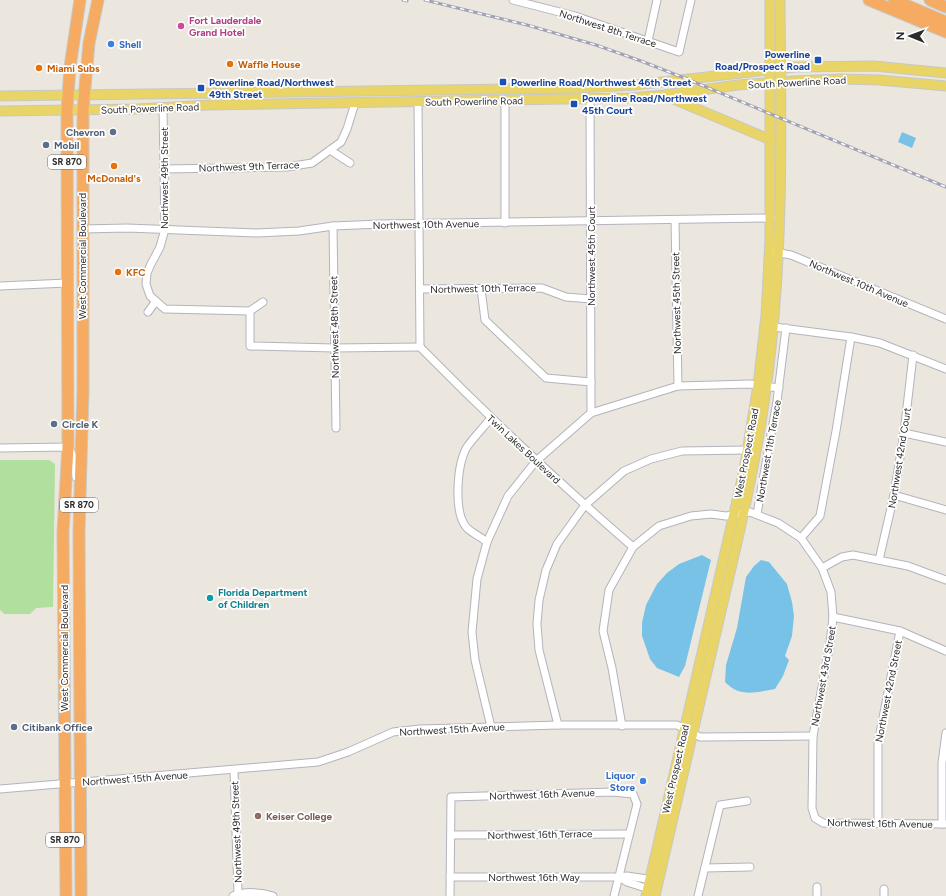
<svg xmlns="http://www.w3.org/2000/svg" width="946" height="896" font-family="Figtree,sans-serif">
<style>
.green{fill:#b0df9e}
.water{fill:#78c2e8}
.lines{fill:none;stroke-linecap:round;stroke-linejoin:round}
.minor-casing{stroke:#b2b3be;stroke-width:9}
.major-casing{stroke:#c8c8c8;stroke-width:11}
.highway-casing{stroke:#c8c8c8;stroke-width:13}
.minor{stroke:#fff;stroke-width:7}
.major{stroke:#e8d467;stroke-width:9}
.highway{stroke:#f5ab61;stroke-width:11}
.rail-casing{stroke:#a1a2b4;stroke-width:3}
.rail{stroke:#fff;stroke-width:1.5;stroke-dasharray:4.5;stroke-linecap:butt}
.hotel-dot{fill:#d1479c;stroke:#fff;stroke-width:1.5}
.shop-dot{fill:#3f7fe0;stroke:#fff;stroke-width:1.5}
.transit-dot{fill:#1a4fb4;stroke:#fff;stroke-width:1.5}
.food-dot{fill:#e8710a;stroke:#fff;stroke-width:1.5}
.service-dot{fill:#5c6f8a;stroke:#fff;stroke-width:1.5}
.culture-dot{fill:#0f9aa8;stroke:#fff;stroke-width:1.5}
.education-dot{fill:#8d6e63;stroke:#fff;stroke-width:1.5}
.labels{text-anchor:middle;stroke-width:3.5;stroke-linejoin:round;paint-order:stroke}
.shield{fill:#fff;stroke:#6b6b6b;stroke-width:1}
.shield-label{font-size:9px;font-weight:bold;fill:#2b2b2b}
.hotel-label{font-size:10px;font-weight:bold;fill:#b23c85;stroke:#fff;text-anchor:start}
.street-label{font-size:10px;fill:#2b2b2b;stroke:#fff}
.shop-label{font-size:10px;font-weight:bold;fill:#366cbe;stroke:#fff;text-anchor:start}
.transit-label{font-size:10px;font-weight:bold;fill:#164399;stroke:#fff;text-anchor:start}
.food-label{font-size:10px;font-weight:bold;fill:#c56008;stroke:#fff;text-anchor:start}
.service-label{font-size:10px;font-weight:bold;fill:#4e5e75;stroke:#fff;text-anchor:start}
.culture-label{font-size:10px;font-weight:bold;fill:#0d838f;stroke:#fff;text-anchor:start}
.education-label{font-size:10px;font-weight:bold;fill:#785e54;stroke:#fff;text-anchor:start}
</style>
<rect width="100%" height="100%" fill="#ece7de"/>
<polygon class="green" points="0,460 49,460 55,464 53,607 36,608 30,614 4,614 0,610"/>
<g class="water">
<polygon points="902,132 916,138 912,148 898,142"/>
<polygon points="702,555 711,560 685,666 679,677 657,668 650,659 642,636 642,623 646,605 657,584 667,573 679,564"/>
<path d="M 761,560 L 769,562 L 787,584 L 792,602 L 794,616 L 792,636 L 785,656 L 789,660 L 783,676 L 775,689 C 756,692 740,698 725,682 L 726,665 L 737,628 L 746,577 L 754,566 Z"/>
</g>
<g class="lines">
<defs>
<g id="minor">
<polyline points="513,0 575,16 679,52 691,0"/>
<polyline points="648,41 657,0"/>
<polyline points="590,99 591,413"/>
<polyline points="505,100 505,223"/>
<polyline points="418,102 420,347"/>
<polyline points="163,108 165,229 160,247 151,264 147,273 146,284 150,296 165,309 250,311 263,302"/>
<polyline points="330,150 350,163"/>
<polyline points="164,169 287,167 312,163 341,142 347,129 355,103"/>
<polyline points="675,220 678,386"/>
<polyline points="333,226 336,428"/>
<polyline points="82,229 127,228 257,233 299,231 333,226 380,224 771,218"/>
<polyline points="774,252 791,255 946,319"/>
<polyline points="0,286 67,283"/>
<polyline points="420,289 542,288 566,297 591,299"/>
<polyline points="481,289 485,320 546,378 591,382"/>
<polyline points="250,311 250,346 334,348 420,347"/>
<polyline points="148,312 156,301"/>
<polyline points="774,327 851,337 880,343 946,369"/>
<polyline points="851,337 836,431 820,516 801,538 822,568 831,592 833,617 830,643 813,736 812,808 815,818 823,823 946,824"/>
<path d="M 420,347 C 489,417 559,483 633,547"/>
<polyline points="904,433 946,442"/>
<path d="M 0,448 L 68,447 C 75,456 75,466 76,477"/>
<polyline points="894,495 946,510"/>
<polyline points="757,514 777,401 786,328"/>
<path d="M 487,542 C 481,537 472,533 467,528 C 453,513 457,464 467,447 C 474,437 483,428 491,418"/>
<polyline points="879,560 894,495 904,433 913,355"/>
<polyline points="822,568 842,557 853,555 908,566 946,580"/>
<polyline points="833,617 900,631 946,651"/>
<polyline points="558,725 539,650 537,624 539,600 546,570 557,544 585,505 624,471 651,459 682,451 747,450"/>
<polyline points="622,726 612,668 603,631 609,590 633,547 659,526 691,516 711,514 726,516 750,512 778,523 801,538"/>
<polyline points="491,727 475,660 472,632 477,579 487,542 508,496 536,461 591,413 678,386 750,384 779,388"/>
<polyline points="234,770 238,894"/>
<polyline points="0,789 318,762 348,752 393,732 420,729 558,725 677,725 700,737 813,736"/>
<polyline points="878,823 878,743 900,631"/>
<polyline points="942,824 942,763 946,733"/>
<polyline points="451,835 629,834"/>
<polyline points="705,868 750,867"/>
<polyline points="450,877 619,877 627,876 653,880"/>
<polyline points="619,877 627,882 652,890"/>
<path d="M 233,896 C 244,891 261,892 273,896"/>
<polyline points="450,896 451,797 613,792 633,794 637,804 614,896"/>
<polyline points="698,896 720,805 747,801"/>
<polyline points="817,896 817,887"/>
<polyline points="884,896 884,889"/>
</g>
<g id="major">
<polyline points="0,96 579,88 635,85 795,67 874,66 946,73"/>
<polyline points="666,96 771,140"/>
<polyline points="0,111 137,109 209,105 630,98 664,95 738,85 793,81 841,79 879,80 946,86"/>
<polyline points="646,896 744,470 758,385 766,315 770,239 770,0"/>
<path d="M 655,896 C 677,804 698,712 719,620 C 738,539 758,457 768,374 C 784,250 781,125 780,0"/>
</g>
<g id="highway">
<polyline points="869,0 946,32"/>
<polyline points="894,0 946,22"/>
<polyline points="930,0 946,7"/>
<polyline points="66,896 63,532 68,447 67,110 70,67 80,0"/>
<polyline points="81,896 79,532 83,391 83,110 89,43 98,0"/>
</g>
</defs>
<use href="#minor" class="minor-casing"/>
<use href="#major" class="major-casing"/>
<use href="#highway" class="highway-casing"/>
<use href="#minor" class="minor"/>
<use href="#major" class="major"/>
<use href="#highway" class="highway"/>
<defs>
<g id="rail">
<polyline points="403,0 407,1"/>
<polyline points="425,0 527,25 596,45 641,61 687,79 946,187"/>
</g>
</defs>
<use href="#rail" class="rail-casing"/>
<use href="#rail" class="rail"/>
</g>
<circle class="hotel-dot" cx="181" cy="26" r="4"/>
<g class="shop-dot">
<circle cx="111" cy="44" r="4"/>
<circle cx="643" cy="781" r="4"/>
</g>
<g class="transit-dot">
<rect x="814" y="56" width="8" height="8" rx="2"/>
<rect x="499" y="78" width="8" height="8" rx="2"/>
<rect x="197" y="84" width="8" height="8" rx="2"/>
<rect x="570" y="100" width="8" height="8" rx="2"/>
</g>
<g class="food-dot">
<circle cx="230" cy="64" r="4"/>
<circle cx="39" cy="68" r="4"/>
<circle cx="114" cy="166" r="4"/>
<circle cx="118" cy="272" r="4"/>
</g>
<g class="service-dot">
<circle cx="113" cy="132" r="4"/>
<circle cx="46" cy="145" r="4"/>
<circle cx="54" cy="424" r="4"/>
<circle cx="14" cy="727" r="4"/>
</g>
<circle class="culture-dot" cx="210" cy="598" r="4"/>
<circle class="education-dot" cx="258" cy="816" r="4"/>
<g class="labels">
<g class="shield">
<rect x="48" y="155" width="38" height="14" rx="3"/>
<rect x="60" y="498" width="38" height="14" rx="3"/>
<rect x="46" y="833" width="38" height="14" rx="3"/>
</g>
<g class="shield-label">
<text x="67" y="165">SR 870</text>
<text x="79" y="508">SR 870</text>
<text x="65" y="843">SR 870</text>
</g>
<g class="hotel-label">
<text x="189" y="24">Fort Lauderdale<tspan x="189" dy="12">Grand Hotel</tspan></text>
</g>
<g class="street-label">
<text transform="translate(608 28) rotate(18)" y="4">Northwest 8th Terrace</text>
<text transform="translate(797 82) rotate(-3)" y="4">South Powerline Road</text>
<text transform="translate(474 101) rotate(-1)" y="4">South Powerline Road</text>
<text transform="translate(150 108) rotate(-2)" y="4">South Powerline Road</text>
<text transform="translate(249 166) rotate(-2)" y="4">Northwest 9th Terrace</text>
<text transform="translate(164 178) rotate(-90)" y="4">Northwest 49th Street</text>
<text transform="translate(426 224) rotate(-1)" y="4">Northwest 10th Avenue</text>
<text transform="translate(82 256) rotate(-90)" y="4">West Commercial Boulevard</text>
<text transform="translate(591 256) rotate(-90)" y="4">Northwest 45th Court</text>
<text transform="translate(859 283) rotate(23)" y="4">Northwest 10th Avenue</text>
<text transform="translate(483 288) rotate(-1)" y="4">Northwest 10th Terrace</text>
<text transform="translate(676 303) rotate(-91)" y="4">Northwest 45th Street</text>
<text transform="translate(334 327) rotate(-91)" y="4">Northwest 48th Street</text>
<text transform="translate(524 449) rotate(43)" y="4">Twin Lakes Boulevard</text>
<text transform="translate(768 451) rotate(-80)" y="4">Northwest 11th Terrace</text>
<text transform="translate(746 453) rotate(-79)" y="4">West Prospect Road</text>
<text transform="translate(899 458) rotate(-81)" y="4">Northwest 42nd Court</text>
<text transform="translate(64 648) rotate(-90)" y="4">West Commercial Boulevard</text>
<text transform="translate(823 676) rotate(-80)" y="4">Northwest 43rd Street</text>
<text transform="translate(888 691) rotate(-79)" y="4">Northwest 42nd Street</text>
<text transform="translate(452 729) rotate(-3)" y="4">Northwest 15th Avenue</text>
<text transform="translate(675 769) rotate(-77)" y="4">West Prospect Road</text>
<text transform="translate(135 778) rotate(-4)" y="4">Northwest 15th Avenue</text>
<text transform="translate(542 794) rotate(-2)" y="4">Northwest 16th Avenue</text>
<text transform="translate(880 823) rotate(1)" y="4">Northwest 16th Avenue</text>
<text transform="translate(236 832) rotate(-92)" y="4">Northwest 49th Street</text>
<text transform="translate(540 834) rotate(-1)" y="4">Northwest 16th Terrace</text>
<text x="534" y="881">Northwest 16th Way</text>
</g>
<g class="shop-label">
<text x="119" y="48">Shell</text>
<text x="635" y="779" text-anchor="end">Liquor<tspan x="635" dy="12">Store</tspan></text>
</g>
<g class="transit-label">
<text x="810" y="58" text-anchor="end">Powerline<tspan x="810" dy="12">Road/Prospect Road</tspan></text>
<text x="209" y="86">Powerline Road/Northwest<tspan x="209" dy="12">49th Street</tspan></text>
<text x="511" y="86">Powerline Road/Northwest 46th Street</text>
<text x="582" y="102">Powerline Road/Northwest<tspan x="582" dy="12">45th Court</tspan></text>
</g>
<g class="food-label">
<text x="238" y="68">Waffle House</text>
<text x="47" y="72">Miami Subs</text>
<text x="114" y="182" text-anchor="middle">McDonald's</text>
<text x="126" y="276">KFC</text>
</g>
<g class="service-label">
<text x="105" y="136" text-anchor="end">Chevron</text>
<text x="54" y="149">Mobil</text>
<text x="62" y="428">Circle K</text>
<text x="22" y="731">Citibank Office</text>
</g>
<g class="culture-label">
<text x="218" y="596">Florida Department<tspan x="218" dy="12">of Children</tspan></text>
</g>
<g class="education-label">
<text x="266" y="820">Keiser College</text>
</g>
</g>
<g transform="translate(910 36) rotate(271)" stroke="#ffffff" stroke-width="3" paint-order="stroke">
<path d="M0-3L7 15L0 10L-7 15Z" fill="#2b2b2b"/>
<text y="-6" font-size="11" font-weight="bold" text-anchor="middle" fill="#2b2b2b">N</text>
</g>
</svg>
